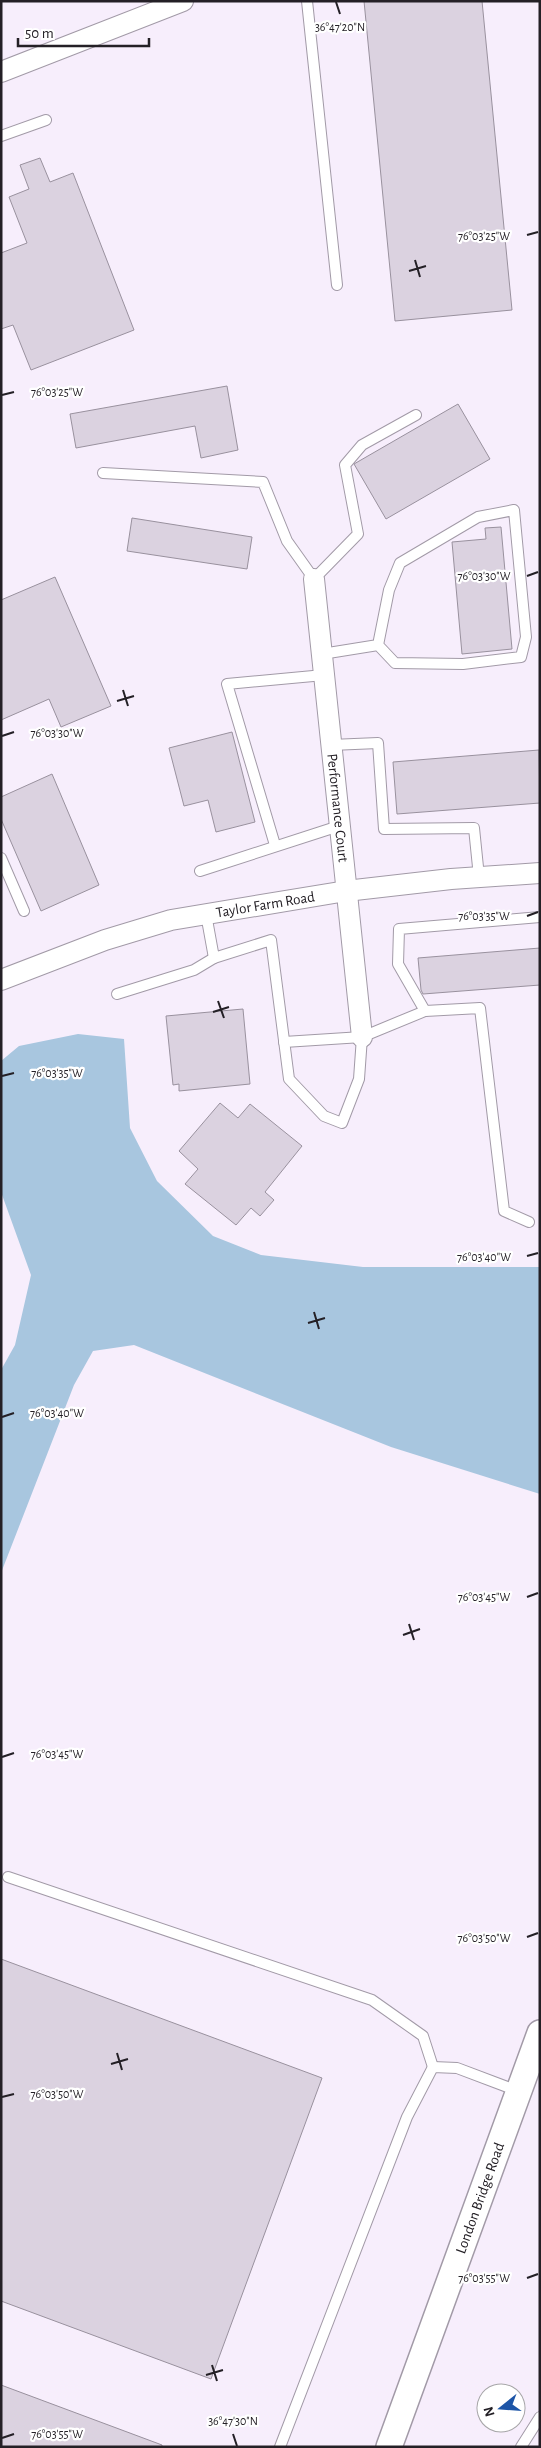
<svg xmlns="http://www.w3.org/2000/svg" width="541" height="2448" font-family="'Alegreya Sans',sans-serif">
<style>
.water{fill:#a8c6df}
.building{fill:#dbd2e0;stroke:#99919e}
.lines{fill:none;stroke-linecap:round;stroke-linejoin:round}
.service-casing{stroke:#a29aa7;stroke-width:12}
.minor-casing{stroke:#a29aa7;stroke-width:22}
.tertiary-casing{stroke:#a29aa7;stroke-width:28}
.service{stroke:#fff;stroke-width:10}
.minor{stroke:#fff;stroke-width:20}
.tertiary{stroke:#fff;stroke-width:25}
.ticks{fill:none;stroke:#242026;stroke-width:2}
.labels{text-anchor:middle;stroke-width:4.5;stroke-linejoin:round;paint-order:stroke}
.street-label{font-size:15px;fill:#242026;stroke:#fff}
.ticks-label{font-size:12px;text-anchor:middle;fill:#242026;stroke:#fff;stroke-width:4.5;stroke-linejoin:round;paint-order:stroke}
</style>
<rect width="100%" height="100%" fill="#f7eefc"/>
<polygon class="water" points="78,1034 124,1039 130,1128 157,1181 213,1236 261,1255 363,1267 540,1267 540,1494 391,1447 134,1345 93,1351 74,1385 1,1573 1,1370 15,1345 31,1275 1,1192 1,1061 19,1046"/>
<g class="building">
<polygon points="364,1 482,1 512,310 395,321"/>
<polygon points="40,158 50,182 73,173 134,330 31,370 13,325 1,329 1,253 27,243 9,197 29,189 20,165"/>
<polygon points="227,386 238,450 201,458 195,426 76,448 70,414"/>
<polygon points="458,404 490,459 386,519 354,464"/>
<polygon points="132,518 252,537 247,569 127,551"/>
<polygon points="501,527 512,649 462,654 452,542 486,539 485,528"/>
<polygon points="55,577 111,706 61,727 49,699 1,720 1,600"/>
<polygon points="232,732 255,822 216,832 208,800 184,806 169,748"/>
<polygon points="539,750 540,803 397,814 393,762"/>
<polygon points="52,774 99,885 41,911 1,819 1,797"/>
<polygon points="540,948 540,985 423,994 421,990 418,958"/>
<polygon points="243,1009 250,1084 179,1091 179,1084 173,1085 166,1016"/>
<polygon points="220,1103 238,1118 250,1104 302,1146 265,1192 274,1200 260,1216 251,1208 236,1225 185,1184 198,1169 179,1151"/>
<polygon points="1,1959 322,2078 211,2379 1,2301"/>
<polygon points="1,2385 162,2445 162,2447 1,2447"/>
</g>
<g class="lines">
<defs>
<g id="service">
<polyline points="307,1 337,285"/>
<polyline points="1,136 46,120"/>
<polyline points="103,473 263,482 287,541 314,579 358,534 345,465 362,445 416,415"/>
<polyline points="322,654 378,645 395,663 463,664 521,657 526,637 514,510 478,517 400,563 389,590 378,645"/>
<polyline points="331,745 378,743 384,829 474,828 479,877"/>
<polyline points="275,845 227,684 324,675"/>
<polyline points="1,858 24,911"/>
<polyline points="200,871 339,826"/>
<polyline points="206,914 214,958 271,940 289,1079 324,1116 342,1123 359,1079 362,1037"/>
<polyline points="117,994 194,970 214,958"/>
<polyline points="425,1011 398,964 399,929 540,917"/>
<polyline points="284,1042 362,1037 425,1011 480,1008 504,1211 529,1222"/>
<polyline points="8,1877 372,2000 423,2036 433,2067"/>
<polyline points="280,2447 407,2117 433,2067 457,2068 518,2091"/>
<polyline points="521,2447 540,2417"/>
</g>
<g id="minor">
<polyline points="1,72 183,1"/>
<path id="s1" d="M 314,579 L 362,1037"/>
<path id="s2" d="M 1,980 L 105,940 L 171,920 L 346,891 L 451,879 L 540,873"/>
</g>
<g id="tertiary">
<path id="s3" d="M 389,2447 L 540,2033"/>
</g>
</defs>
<use href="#service" class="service-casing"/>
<use href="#minor" class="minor-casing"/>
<use href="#tertiary" class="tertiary-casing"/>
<use href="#service" class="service"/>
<use href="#minor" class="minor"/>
<use href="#tertiary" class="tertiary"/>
</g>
<path class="ticks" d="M 336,2 L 340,14M 527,235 L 538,232M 415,260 L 420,277M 409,271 L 426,266M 2,395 L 14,392M 527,576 L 538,572M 123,690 L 128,706M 117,701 L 134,696M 2,736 L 14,732M 527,916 L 538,912M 218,1001 L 224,1018M 213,1012 L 229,1007M 2,1076 L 14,1073M 527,1256 L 538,1253M 314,1312 L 319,1329M 308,1323 L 325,1318M 2,1417 L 14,1413M 527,1597 L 538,1593M 409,1624 L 414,1640M 403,1635 L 420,1629M 2,1757 L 14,1753M 527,1937 L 538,1933M 117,2053 L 122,2070M 111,2064 L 128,2059M 2,2097 L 14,2094M 527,2278 L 538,2274M 212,2365 L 217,2381M 206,2375 L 223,2370M 233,2434 L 237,2446M 2,2438 L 14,2434"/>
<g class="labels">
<g class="street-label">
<text dy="5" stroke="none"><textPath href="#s1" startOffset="230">Performance Court</textPath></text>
<text dy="5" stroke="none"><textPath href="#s2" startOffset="276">Taylor Farm Road</textPath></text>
<text dy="5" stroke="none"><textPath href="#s3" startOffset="265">London Bridge Road</textPath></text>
</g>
</g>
<g class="ticks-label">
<text x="340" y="31">36°47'20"N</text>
<text x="484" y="240">76°03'25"W</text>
<text x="57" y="396">76°03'25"W</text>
<text x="484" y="580">76°03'30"W</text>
<text x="57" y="737">76°03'30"W</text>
<text x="484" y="920">76°03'35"W</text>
<text x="57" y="1077">76°03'35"W</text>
<text x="484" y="1261">76°03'40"W</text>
<text x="57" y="1417">76°03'40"W</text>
<text x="484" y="1601">76°03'45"W</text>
<text x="57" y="1758">76°03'45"W</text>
<text x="484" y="1942">76°03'50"W</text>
<text x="57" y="2098">76°03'50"W</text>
<text x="484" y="2282">76°03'55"W</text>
<text x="233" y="2425">36°47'30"N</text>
<text x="57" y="2438">76°03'55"W</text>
</g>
<rect width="541" height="2448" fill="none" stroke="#242026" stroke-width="5"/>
<g transform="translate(501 2408) rotate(253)"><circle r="24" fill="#ffffff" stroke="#a7a6a8"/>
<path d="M0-4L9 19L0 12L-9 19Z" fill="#1d55a7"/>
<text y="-8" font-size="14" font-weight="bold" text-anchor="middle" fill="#242026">N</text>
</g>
<path d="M18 38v8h131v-8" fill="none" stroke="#242026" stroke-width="2.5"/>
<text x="25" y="38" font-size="15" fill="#242026" stroke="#ffffff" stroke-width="4" paint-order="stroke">50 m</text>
</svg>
